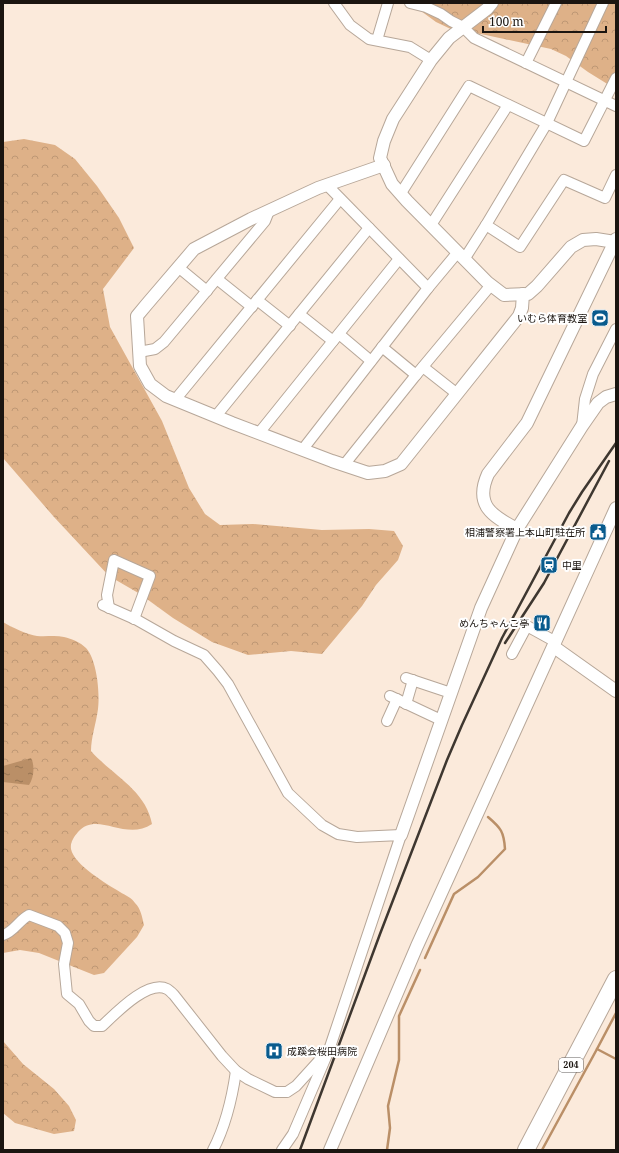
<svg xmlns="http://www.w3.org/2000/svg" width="619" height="1153" font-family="'Noto Serif','Noto Sans JP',serif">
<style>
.forest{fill:url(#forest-crowns)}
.water{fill:url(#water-ripples)}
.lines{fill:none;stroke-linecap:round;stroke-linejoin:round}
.stream{stroke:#ba8f67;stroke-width:2.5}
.minor-casing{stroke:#b7a799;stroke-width:12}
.tertiary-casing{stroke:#b7a799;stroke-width:14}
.trunk-casing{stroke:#b7a799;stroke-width:18}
.minor{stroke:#fff;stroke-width:10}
.tertiary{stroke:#fff;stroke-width:12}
.trunk{stroke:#fff;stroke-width:16}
.rail{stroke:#3e3730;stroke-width:2.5}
.labels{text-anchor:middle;stroke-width:4;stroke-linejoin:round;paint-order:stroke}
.shield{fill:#fff;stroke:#5f5b58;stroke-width:1}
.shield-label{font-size:9px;font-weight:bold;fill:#1b1510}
.poi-label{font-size:10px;fill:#1b1510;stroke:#fff;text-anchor:end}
</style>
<defs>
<pattern id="forest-crowns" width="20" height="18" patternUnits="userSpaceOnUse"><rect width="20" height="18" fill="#deb188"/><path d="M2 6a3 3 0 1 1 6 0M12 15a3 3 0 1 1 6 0" fill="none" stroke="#be9774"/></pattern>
<pattern id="water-ripples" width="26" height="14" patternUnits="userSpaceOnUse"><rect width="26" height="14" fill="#ba8f67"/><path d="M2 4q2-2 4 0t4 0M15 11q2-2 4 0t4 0" fill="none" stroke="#967453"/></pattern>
</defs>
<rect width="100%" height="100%" fill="#fbeadb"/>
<g class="forest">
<polygon points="410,3 616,3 616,86 609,85 588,72 566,56 551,49 481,34 457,32 436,22"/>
<polygon points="24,139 55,145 75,159 97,186 119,218 134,248 103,289 110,327 162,421 189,488 205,514 220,525 253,524 322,530 369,529 394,531 403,546 398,560 376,585 362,606 322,654 291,651 248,655 212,642 173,618 140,594 109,576 54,517 3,458 3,142"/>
<path d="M 3,622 C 11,627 28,635 37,636 C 46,637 55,635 64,637 C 72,639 80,642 86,648 C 97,660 100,693 98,709 C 96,724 91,737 91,751 C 112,775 146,790 152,824 C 125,842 97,810 78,832 C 74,837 70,842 71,849 C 74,865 107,884 120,892 C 125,895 132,898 135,903 C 141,909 142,917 144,925 L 137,937 L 104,973 L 94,975 L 39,953 L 20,950 L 3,953 Z"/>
<polygon points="3,1041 23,1064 54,1089 69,1106 76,1120 74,1131 54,1134 15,1123 3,1113"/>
</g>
<path class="water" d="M 31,758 C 35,765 34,778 29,785 L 3,782 L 3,766 Z"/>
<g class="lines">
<g class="stream">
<path d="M 425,958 L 454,894 L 478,877 L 505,849 C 504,832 501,828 488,817"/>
<polyline points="616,1013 597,1049 616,1059"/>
<polyline points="387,1150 390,1128 388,1106 399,1060 399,1016 420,970"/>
<polyline points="542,1150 597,1049"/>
</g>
<defs>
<g id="minor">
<polyline points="334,3 350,25 369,39 410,47 431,60"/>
<polyline points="410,3 426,7 441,14 451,21 463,27 474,38 616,106"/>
<polyline points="603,3 547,123 486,225 520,247 564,180 605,198 616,175"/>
<polyline points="377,40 388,3"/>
<polyline points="526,63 556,3"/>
<polyline points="401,193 469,86 584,141 616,78"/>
<polyline points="431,225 508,105"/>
<polyline points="465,258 486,225"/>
<polyline points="178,267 207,291"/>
<polyline points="217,279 252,307"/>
<polyline points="428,288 458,252"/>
<polyline points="257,300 290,326"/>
<polyline points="299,314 333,341"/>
<polyline points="339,334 371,361"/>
<polyline points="382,347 416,375 491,285"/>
<polyline points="139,352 155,349 164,342 265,221 269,211"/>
<polyline points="423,367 456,393"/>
<polyline points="175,400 340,199"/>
<polyline points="216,416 369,228"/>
<polyline points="582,426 585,399 593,374 616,329"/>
<polyline points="259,433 399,259"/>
<polyline points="303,449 428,288 327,185"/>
<polyline points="344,465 416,375"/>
<polyline points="103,605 137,620 174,641 204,655 218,671 228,684 288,793 322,825 338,834 357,837 401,835 329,1050 293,1134 282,1150"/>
<polyline points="109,608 107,595 114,560 150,576 134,619"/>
<polyline points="512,654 527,626 556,642"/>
<polyline points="406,678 451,693"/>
<polyline points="390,696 441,720"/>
<polyline points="406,704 413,680"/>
<polyline points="387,721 397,699"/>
<path d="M 3,935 C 14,932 19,920 29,915 L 58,926 L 65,933 L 68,943 L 64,964 L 67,994 L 79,1004 L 89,1021 L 94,1026 L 102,1026 C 115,1014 148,979 167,989 C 169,990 172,993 174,995 L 222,1056 L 236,1071 L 248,1079 L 275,1092 L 287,1092 L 296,1086 L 326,1053"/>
<path d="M 213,1150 C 226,1125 232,1099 236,1071"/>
</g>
<g id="tertiary">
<polyline points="492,3 487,9 449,38 431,60 393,119 384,141 380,158 392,184 407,201 487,282 504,295 528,294 537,286 571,247 583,240 596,239 615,242"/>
<polyline points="384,165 318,188 251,219 194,249 147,304 137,316 140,366 150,384 166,396 232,423 332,461 368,473 385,471 401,464 519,316 522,308 523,294"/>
<path d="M 517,529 C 492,516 474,505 488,474 L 527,423 L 616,239"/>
<polyline points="554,647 616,691"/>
<polyline points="401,835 481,608 517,529 582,426 598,403 606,397 616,394"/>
<polyline points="330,1150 417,946 616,508"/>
</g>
<polyline id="trunk" points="526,1150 616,979"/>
</defs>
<use href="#minor" class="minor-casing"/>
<use href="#tertiary" class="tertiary-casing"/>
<use href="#trunk" class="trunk-casing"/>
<use href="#minor" class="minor"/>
<use href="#tertiary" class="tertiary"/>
<use href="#trunk" class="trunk"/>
<g class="rail">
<polyline points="505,643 544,583 609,461"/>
<polyline points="300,1150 380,934 447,760 462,725 502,638 569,513 582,492 616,443"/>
</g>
</g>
<defs>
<symbol id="stadium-square" viewBox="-11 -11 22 22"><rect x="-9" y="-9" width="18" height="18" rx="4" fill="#095b8d" stroke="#fff"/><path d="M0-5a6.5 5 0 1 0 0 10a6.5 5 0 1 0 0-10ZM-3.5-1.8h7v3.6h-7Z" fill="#fff"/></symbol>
<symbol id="civic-square" viewBox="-11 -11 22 22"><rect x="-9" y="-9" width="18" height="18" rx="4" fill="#095b8d" stroke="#fff"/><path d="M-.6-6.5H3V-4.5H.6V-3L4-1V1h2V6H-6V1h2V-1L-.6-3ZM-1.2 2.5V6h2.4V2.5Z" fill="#fff"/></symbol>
<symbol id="station-square" viewBox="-11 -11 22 22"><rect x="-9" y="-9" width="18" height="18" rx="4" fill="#095b8d" stroke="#fff"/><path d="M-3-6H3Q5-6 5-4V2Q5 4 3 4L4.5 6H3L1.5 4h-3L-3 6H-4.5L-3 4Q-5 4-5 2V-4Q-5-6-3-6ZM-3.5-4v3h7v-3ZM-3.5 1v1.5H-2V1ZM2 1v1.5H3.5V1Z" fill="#fff"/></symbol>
<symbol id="restaurant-square" viewBox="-11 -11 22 22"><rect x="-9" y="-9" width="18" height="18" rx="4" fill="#095b8d" stroke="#fff"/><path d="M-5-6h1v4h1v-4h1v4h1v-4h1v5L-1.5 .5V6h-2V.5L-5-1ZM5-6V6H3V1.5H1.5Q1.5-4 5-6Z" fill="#fff"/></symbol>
<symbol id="hospital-square" viewBox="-11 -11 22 22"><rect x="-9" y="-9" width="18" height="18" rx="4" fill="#095b8d" stroke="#fff"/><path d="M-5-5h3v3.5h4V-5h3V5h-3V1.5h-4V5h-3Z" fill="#fff"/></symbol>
</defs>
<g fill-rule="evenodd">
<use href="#stadium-square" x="590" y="308" width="20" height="20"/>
<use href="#civic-square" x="588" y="522" width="20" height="20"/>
<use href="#station-square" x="539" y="555" width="20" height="20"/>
<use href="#restaurant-square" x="532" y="613" width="20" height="20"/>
<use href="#hospital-square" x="264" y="1041" width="20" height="20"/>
</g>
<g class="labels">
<rect class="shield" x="559" y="1058" width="24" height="14" rx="3"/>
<g class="shield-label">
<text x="571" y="1068">204</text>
</g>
<g class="poi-label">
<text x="587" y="322">いむら体育教室</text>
<text x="585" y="536">相浦警察署上本山町駐在所</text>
<text x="562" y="569" text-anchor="start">中里</text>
<text x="529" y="627">めんちゃんこ亭</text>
<text x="287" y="1055" text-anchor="start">成蹊会桜田病院</text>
</g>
</g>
<rect width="619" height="1153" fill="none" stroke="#1b1510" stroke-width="8"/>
<path d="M483 26v6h123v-6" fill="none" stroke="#1b1510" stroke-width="2"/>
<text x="489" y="26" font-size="12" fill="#1b1510" stroke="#ffffff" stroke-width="3" paint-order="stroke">100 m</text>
</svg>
